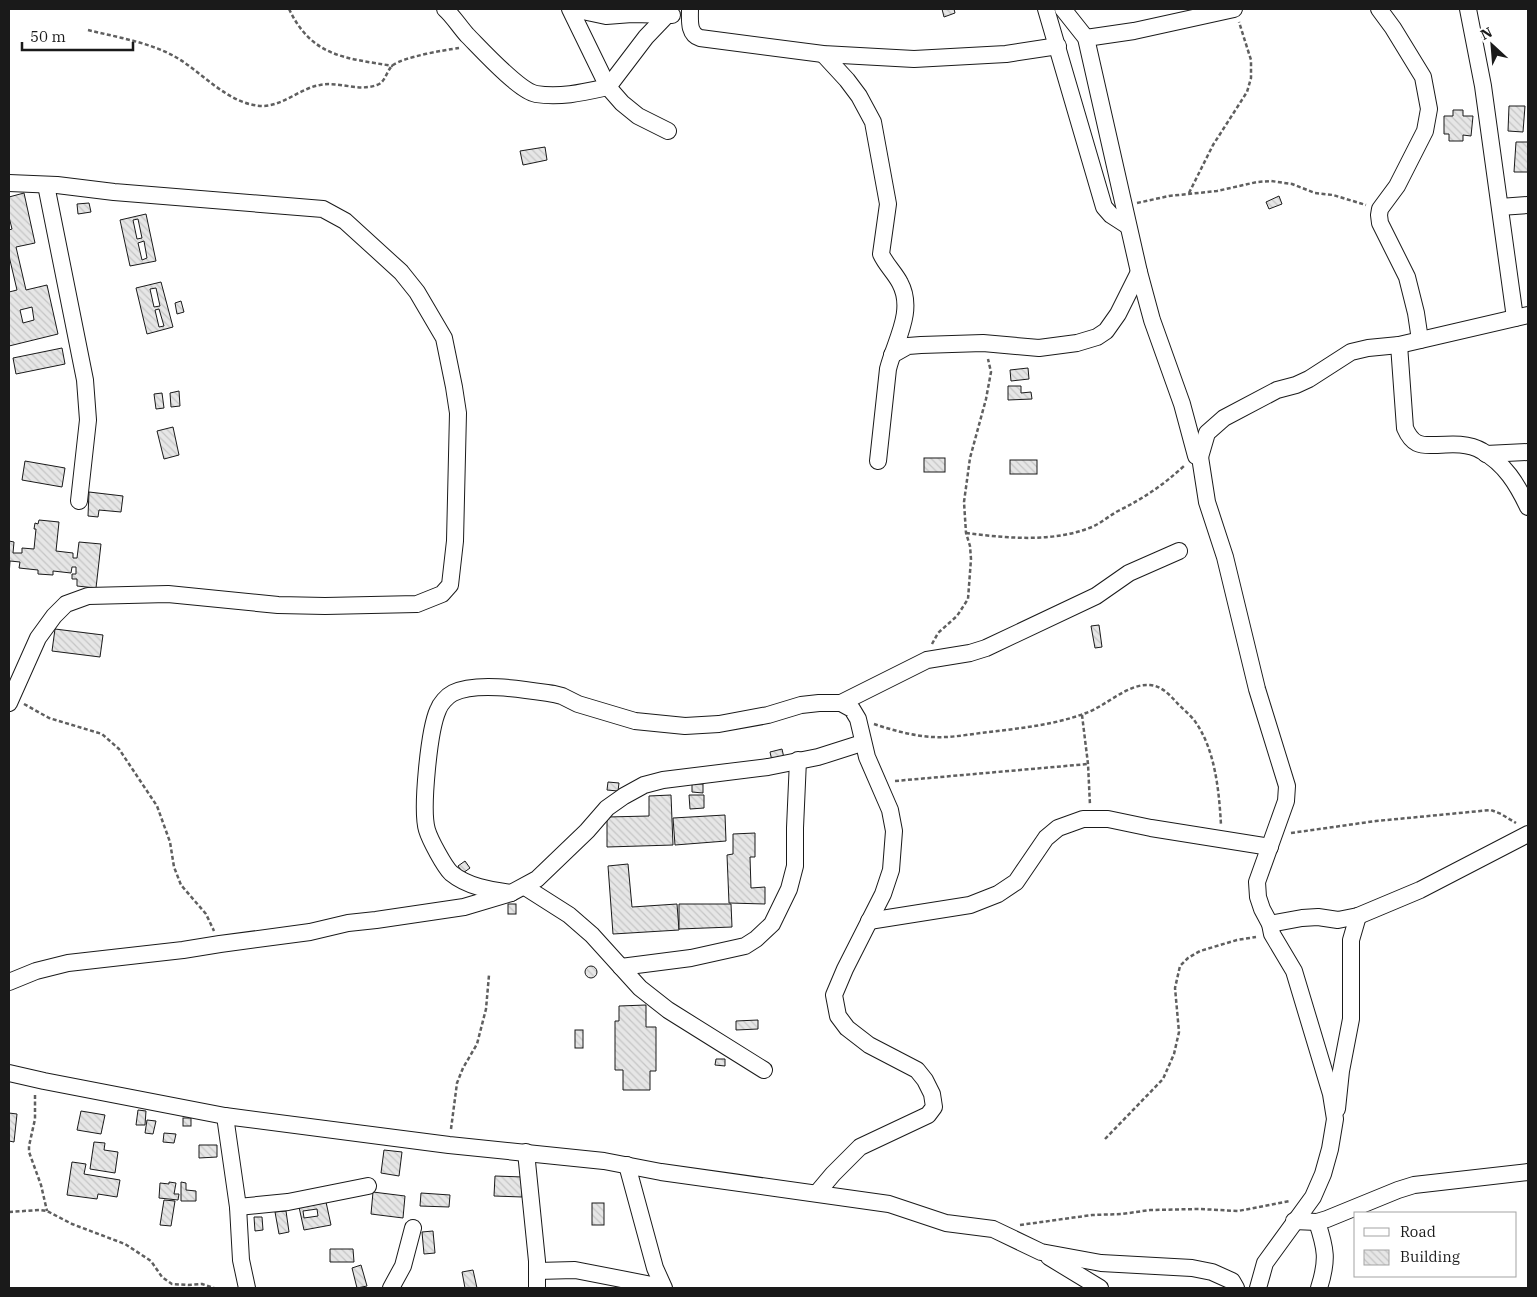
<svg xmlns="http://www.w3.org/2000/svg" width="1537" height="1297" font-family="'IBM Plex Serif',serif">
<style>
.building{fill:url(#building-back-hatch);stroke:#1a1a1a;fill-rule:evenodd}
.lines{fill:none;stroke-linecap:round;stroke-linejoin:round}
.minor-casing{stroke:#1a1a1a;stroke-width:18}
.path{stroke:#5f5f5f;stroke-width:2.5;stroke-dasharray:4 2.5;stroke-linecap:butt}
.minor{stroke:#fff;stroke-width:16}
</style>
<defs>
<pattern id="building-back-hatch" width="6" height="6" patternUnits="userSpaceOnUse" patternTransform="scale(1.25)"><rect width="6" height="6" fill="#e6e6e6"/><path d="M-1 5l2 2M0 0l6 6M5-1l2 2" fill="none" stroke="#c5c5c5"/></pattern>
</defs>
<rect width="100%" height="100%" fill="#fff"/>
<g class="building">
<polygon points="942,9 954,9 955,13 944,17"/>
<polygon points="1509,106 1525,106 1523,132 1508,131"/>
<polygon points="1453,110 1463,110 1463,116 1473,116 1471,136 1463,135 1463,141 1449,141 1449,134 1444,134 1444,116 1453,116"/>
<polygon points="1516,142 1528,142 1528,172 1514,172"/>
<polygon points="545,147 547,160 523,165 520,151"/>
<path d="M 24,193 L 35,243 L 16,247 L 26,290 L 47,285 L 58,334 L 9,346 L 9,292 L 17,290 L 9,256 L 9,230 L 12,229 L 9,217 L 9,197 ZM 32,307 L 34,320 L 23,323 L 20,310 Z"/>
<polygon points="1279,196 1282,204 1269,209 1266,202"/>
<polygon points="89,203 91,212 78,214 77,204"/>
<path d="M 146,214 L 156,261 L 130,266 L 120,220 ZM 138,219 L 142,238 L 137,239 L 133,220 ZM 144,241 L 147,258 L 142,260 L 138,243 Z"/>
<path d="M 161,282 L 173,327 L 147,334 L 136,288 ZM 156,288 L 160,306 L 154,307 L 150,289 ZM 159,309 L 164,326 L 159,327 L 155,310 Z"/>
<polygon points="181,301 184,312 177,314 175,303"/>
<polygon points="62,348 65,364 16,374 13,358"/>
<polygon points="1028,368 1029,379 1011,381 1010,370"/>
<polygon points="1008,386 1021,386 1021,393 1031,392 1032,399 1008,400"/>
<polygon points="179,391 180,406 171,407 170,393"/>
<polygon points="162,393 164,408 156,409 154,394"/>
<polygon points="173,427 179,455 164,459 157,431"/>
<rect x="924" y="458" width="21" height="14"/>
<rect x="1010" y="460" width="27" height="14"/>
<polygon points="25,461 65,468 62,487 22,480"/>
<polygon points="89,492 123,496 121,512 99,510 98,517 88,516"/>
<polygon points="39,520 59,522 56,551 73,553 73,558 77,558 79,542 101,544 96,588 77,586 77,579 72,579 72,574 76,574 76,567 72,567 71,573 53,571 53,575 38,574 38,570 19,568 20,562 10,561 9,576 9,541 14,542 13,553 22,553 22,548 34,549 36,529 34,529 35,523 38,524"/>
<polygon points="1099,625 1102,647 1095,648 1091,626"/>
<polygon points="55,629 103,635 100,657 52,651"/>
<polygon points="782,749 784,758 772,761 770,752"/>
<polygon points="608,782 619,783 618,791 607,790"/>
<polygon points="692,784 703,784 703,793 692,792"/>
<polygon points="671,795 673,845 607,847 607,817 649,816 649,796"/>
<polygon points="689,795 704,795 704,808 690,809"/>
<polygon points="725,815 726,841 675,845 673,818"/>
<polygon points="755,833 755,857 750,857 751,888 765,887 765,904 729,903 727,855 733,854 733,834"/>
<polygon points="465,861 470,868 463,873 458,866"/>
<polygon points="628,864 632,907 677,904 679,930 613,934 608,866"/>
<rect x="508" y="904" width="8" height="10"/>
<polygon points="679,904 731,904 732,927 679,929"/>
<circle cx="591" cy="972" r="6"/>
<polygon points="646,1005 646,1027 656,1027 656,1071 650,1071 650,1090 623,1090 623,1070 615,1070 615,1021 619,1021 619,1006"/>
<polygon points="758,1020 758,1029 736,1030 736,1021"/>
<rect x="575" y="1030" width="8" height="18"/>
<polygon points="716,1059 725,1059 725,1066 715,1065"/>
<polygon points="138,1110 146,1111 145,1125 136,1125"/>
<polygon points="81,1111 105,1115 101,1134 77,1130"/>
<polygon points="9,1113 17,1114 14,1142 9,1141"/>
<rect x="183" y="1118" width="8" height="8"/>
<polygon points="147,1120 156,1121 153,1134 145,1133"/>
<polygon points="164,1133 176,1134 174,1143 163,1142"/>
<polygon points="94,1142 105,1143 104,1150 118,1152 115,1173 90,1169"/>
<polygon points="199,1145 217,1145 217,1157 199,1158"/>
<polygon points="384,1150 402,1152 399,1176 381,1173"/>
<polygon points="72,1162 86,1164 84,1174 120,1180 117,1197 98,1194 97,1199 67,1195"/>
<polygon points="495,1176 523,1177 522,1197 494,1196"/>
<polygon points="169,1182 176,1183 174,1194 179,1194 178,1200 159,1198 160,1183 169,1184"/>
<polygon points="181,1182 186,1183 186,1190 196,1191 196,1201 181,1201"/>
<polygon points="373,1192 405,1196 403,1218 371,1214"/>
<polygon points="421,1193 450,1195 449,1207 420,1206"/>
<polygon points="164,1200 175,1201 171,1226 160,1225"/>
<path d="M 326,1202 L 331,1225 L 304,1230 L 299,1207 ZM 317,1209 L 318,1216 L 304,1218 L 303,1211 Z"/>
<rect x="592" y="1203" width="12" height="22"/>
<polygon points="286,1211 289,1232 279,1234 275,1212"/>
<polygon points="254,1217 262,1217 263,1230 255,1231"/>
<polygon points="433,1231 435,1253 424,1254 422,1232"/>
<polygon points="330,1249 353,1249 354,1262 330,1262"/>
<polygon points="361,1265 367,1286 357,1288 352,1268"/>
<polygon points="473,1270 477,1288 465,1288 462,1272"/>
</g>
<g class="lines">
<defs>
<g id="minor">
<path d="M 445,9 C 453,16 459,26 467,35 C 481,49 519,91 536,94 C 561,98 585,92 608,87 L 646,37 L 668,14"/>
<polyline points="570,9 608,87 622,103 638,116 668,131"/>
<polyline points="573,9 606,16 632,14 672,15"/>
<path d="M 690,9 C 690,20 688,34 700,38 L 823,54 L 914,59 L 1006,54 L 1058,46"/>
<polyline points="1046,9 1104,207 1111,215 1128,226"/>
<polyline points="1063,9 1086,38 1139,272 1152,320 1182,404 1196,456 1200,457 1207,502 1225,557 1257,689 1287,786 1286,801 1257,882 1258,897 1262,909 1270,924 1272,934 1294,971 1331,1094 1335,1119 1330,1149 1323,1174 1313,1197 1265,1263 1258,1288"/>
<polyline points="1379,9 1393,28 1423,77 1429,109 1425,131 1397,186 1380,209 1379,215 1380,223 1407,277 1416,313 1420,340"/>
<polyline points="1468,9 1483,86 1515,318"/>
<polyline points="1086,38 1134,31 1234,9"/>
<path d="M 823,54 L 847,80 L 859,96 L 873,122 L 888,204 L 881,254 C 886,265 895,273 900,283 C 915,311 895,341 888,369 L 878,461"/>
<polyline points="9,183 57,185 114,192 323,209 345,221 401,272 417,292 444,338 454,387 458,413 455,541 450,585 442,594 417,604 325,606 278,605 168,594 88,596 66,604 54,616 38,638 9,703"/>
<polyline points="46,185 85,380 88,420 79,501"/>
<polyline points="1500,207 1528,205"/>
<path d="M 1399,345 L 1405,428 C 1408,435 1411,440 1417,443 C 1423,446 1430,445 1437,445 C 1452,444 1469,443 1482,451 C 1505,464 1517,484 1528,507"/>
<polyline points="892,355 908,346 921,345 983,343 1039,348 1077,343 1097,337 1106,331 1118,314 1139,272"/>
<polyline points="1486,454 1528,452"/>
<polyline points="1200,457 1207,433 1224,418 1277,390 1296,385 1309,379 1351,352 1368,348 1399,345 1528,315"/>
<polyline points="841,703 927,660 970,653 986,648 1096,596 1129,573 1179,551"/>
<polyline points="525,887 569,915 592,935 640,988 668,1010 764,1070"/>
<path d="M 511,893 C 490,890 468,887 451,873 C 444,866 430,840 427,830 C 421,810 429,730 438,710 C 440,704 447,696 453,693 C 477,681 527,690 554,694 L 562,696 L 578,704 L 635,721 L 685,726 L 719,724 L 768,715 L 801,705 L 819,703 L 841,703 L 852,709 L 858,719 L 867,757 L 890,810 L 894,831 L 891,870 L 883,894 L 845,969 L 834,995 L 838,1016 L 847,1028 L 869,1045 L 917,1070 L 925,1080 L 932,1094 L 934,1107 L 928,1115 L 860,1147 L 833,1174 L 817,1193"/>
<polyline points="869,921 970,905 998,894 1016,882 1046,838 1058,828 1083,819 1108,819 1151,828 1270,847"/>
<polyline points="1270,924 1302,918 1318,917 1338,920 1358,916 1420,890 1528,834"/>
<polyline points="621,967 691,958 745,946 756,939 772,924 789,889 795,866 795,828 798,760"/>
<polyline points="9,982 36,971 68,963 183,950 220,944 310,932 348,923 376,920 464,907 511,893 537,879 587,831 607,808 624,796 644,785 663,780 768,767 818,757 862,743"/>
<polyline points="9,1073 44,1081 225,1116 449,1145 604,1161 661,1172 889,1204 946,1223 993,1229 1041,1252 1101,1263 1192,1268 1212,1272 1232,1281 1236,1288"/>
<polyline points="1337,1109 1341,1071 1351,1019 1351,940 1358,916"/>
<polyline points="225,1116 238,1207 241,1260 247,1288"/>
<polyline points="526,1152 537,1261 537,1288"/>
<polyline points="627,1165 655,1268 664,1288"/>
<polyline points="238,1207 288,1202 368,1186"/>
<polyline points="1294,1221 1317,1222 1327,1219 1398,1190 1414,1185 1528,1172"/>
<path d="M 1317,1222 C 1326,1249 1328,1260 1319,1288"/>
<polyline points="1049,1257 1100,1288"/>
<polyline points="537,1271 575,1270 657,1286"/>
<polyline points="391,1288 403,1266 413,1228"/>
</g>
</defs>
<use href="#minor" class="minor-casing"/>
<g class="path">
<path d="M 289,9 C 312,57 345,58 393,66"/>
<path d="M 88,30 C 116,37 147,42 172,55 C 201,70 228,106 264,106 C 284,105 301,88 320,85 C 339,81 358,92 377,85 C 386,82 386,71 393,65 C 404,57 444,50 459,48"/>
<polyline points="1189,193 1213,145 1247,92 1251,78 1251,60 1239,22"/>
<polyline points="1137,203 1169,196 1217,191 1257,182 1271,181 1292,184 1315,193 1333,195 1366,205"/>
<path d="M 966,533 C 1007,538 1052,543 1092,527 C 1101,523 1109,516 1118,511 C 1144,498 1162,486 1184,466"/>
<polyline points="932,644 938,633 957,616 968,599 971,559 970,546 966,533 964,502 970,458 986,399 991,372 988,359"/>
<polyline points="24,704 49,718 102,734 119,749 157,806 170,842 174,867 181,885 206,914 214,931"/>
<polyline points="1082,715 1088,764 1090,805"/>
<path d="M 874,724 C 892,730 913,736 933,737 C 952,738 971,734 989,732 C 1022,728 1054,725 1086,713 C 1106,706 1128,683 1150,685 C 1162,686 1170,695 1178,704 C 1183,709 1189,714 1194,720 C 1215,748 1219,790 1221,825"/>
<polyline points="895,781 1088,764"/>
<polyline points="1291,833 1376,821 1491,810 1501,814 1516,823"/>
<polyline points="35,1095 35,1119 29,1146 29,1152 41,1185 47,1211"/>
<polyline points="451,1129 457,1083 463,1068 477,1044 486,1009 489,975"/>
<polyline points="1105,1139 1163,1079 1174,1054 1179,1032 1175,988 1180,966 1188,958 1200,951 1237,940 1256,937"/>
<polyline points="9,1212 39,1210 47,1211 72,1224 125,1244 151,1261 162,1277 172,1284 188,1285 202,1284 214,1288"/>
<polyline points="1020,1225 1092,1215 1122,1214 1150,1210 1200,1209 1238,1211 1290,1201"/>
</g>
<use href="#minor" class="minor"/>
</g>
<rect width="1537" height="1297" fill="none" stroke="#1a1a1a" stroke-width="20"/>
<rect x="1354" y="1212" width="162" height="65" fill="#ffffff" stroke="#a3a3a3"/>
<rect x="1364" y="1228" width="25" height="8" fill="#ffffff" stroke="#a3a3a3"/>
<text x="1400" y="1237" font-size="15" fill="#1a1a1a">Road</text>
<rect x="1364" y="1250" width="25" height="15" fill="url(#building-back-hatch)" stroke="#a3a3a3"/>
<text x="1400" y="1262" font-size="15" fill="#1a1a1a">Building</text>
<g transform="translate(1492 45) rotate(334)" stroke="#ffffff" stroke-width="4" paint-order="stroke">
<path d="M0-4L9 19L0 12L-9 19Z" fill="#1a1a1a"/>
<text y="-8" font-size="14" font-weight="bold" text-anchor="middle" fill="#1a1a1a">N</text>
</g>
<path d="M22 42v8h111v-8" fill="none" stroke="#1a1a1a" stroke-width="2.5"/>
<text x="30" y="42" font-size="15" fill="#1a1a1a" stroke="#ffffff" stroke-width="4" paint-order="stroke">50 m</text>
</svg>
